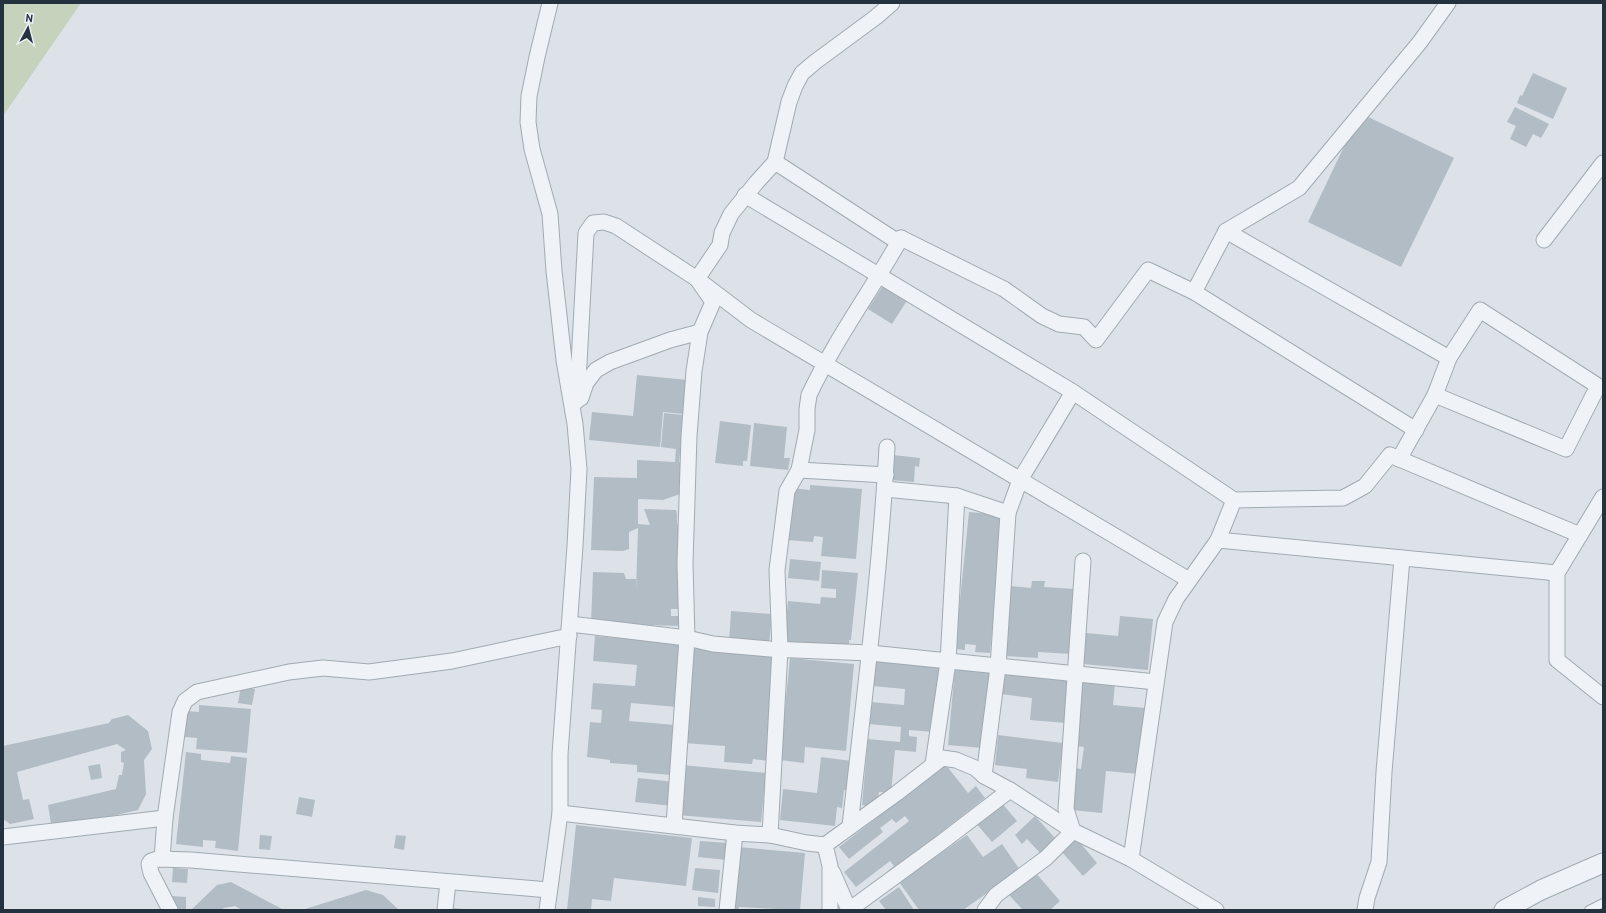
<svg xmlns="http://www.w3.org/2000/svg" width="1606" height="913" font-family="'PT Sans',sans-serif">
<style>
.green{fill:#c5d3bc}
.building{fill:#b2bcc5}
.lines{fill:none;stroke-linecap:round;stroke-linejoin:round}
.service-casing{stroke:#a1aab2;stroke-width:10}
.minor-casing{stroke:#a1aab2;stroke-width:17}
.tertiary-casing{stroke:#a1aab2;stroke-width:21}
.service{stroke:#eff2f6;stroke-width:8}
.minor{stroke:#eff2f6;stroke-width:15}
.tertiary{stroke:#eff2f6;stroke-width:19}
</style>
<rect width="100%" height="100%" fill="#dce2e8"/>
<polygon class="green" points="3,3 81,3 3,116"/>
<g class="building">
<polygon points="1533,73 1567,88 1553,119 1517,103 1520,95 1522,96"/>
<polygon points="1515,107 1549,124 1541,138 1533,134 1526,147 1510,139 1516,126 1507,122"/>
<polygon points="1360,113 1454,158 1401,267 1308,222"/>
<polygon points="884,284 908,299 892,324 868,309"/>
<polygon points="637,375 688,380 684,414 663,412 660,447 589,440 592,412 633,416"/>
<polygon points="664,413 684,415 679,462 681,462 680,494 663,500 638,499 638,524 650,525 644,509 676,510 677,514 677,523 683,537 681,609 671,609 671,616 679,616 678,626 591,623 593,572 624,573 626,579 636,579 636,591 638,528 629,532 629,549 623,551 591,550 594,477 637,478 637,460 675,462 676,449 661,447"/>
<polygon points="720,421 751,425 747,461 743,461 743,466 715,463"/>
<polygon points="754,423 787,427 784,458 790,458 788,470 750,466"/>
<polygon points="893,455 920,458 919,467 915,466 914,482 891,480"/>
<polygon points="810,485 862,489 856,559 821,556 823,537 814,536 813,542 787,540 791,488 810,490"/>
<polygon points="969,512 1003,515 990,653 975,652 976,645 965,644 965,650 955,649"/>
<polygon points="790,559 821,562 819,581 788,578"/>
<polygon points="822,570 858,573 851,640 849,640 849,649 784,644 788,601 820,604 821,597 836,598 836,589 821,588"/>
<polygon points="1032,581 1045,581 1044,587 1075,589 1071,654 1038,652 1038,658 1006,656 1011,586 1031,588"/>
<polygon points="731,611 772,614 769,645 729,642"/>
<polygon points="1120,616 1153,619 1148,670 1083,664 1086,633 1118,636"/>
<polygon points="595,636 683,644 677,707 631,703 629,721 675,725 671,775 637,772 637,765 610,763 610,760 587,757 590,722 601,723 602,710 591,709 593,683 635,686 637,665 593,661"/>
<polygon points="692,648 773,655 771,677 776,677 769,761 753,759 752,764 724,762 725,746 684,743"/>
<polygon points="790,658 854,664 846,751 805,747 804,763 780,760"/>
<polygon points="875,660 940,666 934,732 909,730 909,736 917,737 916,752 895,750 891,793 879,792 877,807 862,805 868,739 900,742 901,727 869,724 871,702 904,705 905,689 872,686"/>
<polygon points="955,668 991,671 983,748 948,745"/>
<polygon points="1003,670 1070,677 1066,723 1030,720 1032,698 1001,694"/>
<polygon points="1082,680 1115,683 1113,705 1145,708 1139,774 1106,771 1102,813 1071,810 1075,768 1081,769 1084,747 1076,746"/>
<polygon points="241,686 255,689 252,705 238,703"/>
<polygon points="199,705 251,709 247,753 196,749 197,738 185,737 187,711 199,712"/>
<polygon points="128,715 148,731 152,749 144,760 146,794 138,810 52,830 48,805 116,789 119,775 122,775 124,763 121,762 121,752 126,750 117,744 17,772 23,800 29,799 34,819 10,824 3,819 3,746 109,723 112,719"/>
<polygon points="998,735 1063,743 1058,782 1026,778 1027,769 995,765"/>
<polygon points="186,752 201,754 201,760 230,763 231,756 247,758 238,851 215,848 216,841 203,840 203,847 176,844"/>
<polygon points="821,757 852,761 849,790 844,790 842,808 837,807 835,826 780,820 783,789 817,793"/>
<polygon points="100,764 102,778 91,780 88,766"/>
<polygon points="682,765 766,773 761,822 677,815"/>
<polygon points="946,765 968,793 976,786 985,798 881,879 880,878 894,866 890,861 856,887 844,872 909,821 905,816 896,823 892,819 880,828 883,832 849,859 839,847"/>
<polygon points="638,778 675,782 673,806 635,802"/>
<polygon points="299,797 315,800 312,817 296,814"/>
<polygon points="1000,801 1017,821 992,842 975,822"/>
<polygon points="1035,816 1055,838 1040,853 1027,839 1022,844 1015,835"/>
<polygon points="576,825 692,838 686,886 614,878 611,901 592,899 591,910 567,910"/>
<polygon points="260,835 272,836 270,850 259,849"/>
<polygon points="396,835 406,836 404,850 394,848"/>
<polygon points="967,835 983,857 1002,844 1020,870 963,910 919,910 899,882"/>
<polygon points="1077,839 1097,863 1083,876 1062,852"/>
<polygon points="700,841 728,843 727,860 698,857"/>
<polygon points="738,847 805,853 800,910 739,907 738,910 732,910"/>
<polygon points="173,868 188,869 187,883 172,882"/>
<polygon points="695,868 720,870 718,893 692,890"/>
<polygon points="1035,872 1060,901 1050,910 1023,910 1009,895"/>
<polygon points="231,882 284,910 242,910 235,906 224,908 221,910 191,910 217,885"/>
<polygon points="899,887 914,910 886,910 879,901"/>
<polygon points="366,890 383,895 399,910 302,910"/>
<polygon points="172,896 186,897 186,910 171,909"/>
<polygon points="698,897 715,899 715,907 698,906"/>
<polygon points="450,908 465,909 465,910 450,910"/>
</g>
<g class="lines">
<defs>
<polyline id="service" points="1589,910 1603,903"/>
<g id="minor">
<polyline points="775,162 895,240 901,238 1004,289 1042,316 1059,324 1084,327 1096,340 1148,270 1194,292 1226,231 1299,188 1420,42 1448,3"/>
<polyline points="745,195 1073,392 1234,500 1343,498 1365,486 1390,455 1580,535"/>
<polyline points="1226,231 1449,358 1480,310 1598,386 1566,449 1435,395 1399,459"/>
<polyline points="1544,240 1603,163"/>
<polyline points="1194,292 1416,430"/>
<polyline points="1435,395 1449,358"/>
<polyline points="581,398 586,383 596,370 610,362 670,340 700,332"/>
<polyline points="577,401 586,233 593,223 604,222 616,226 697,279 751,320 1189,580"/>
<polyline points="799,470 886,475"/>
<polyline points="885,489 957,496 1008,513"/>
<polyline points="1603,497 1557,573 1557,660 1603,697"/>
<polyline points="1218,540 1557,573"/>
<polyline points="1083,561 1066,809 1073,831 1131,859 1216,910"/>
<polyline points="570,624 687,638 713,644 770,649 870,653 1156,682"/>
<polyline points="933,764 948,662 957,496"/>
<polyline points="984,776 998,667 1008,513 1020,480 1073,392"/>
<polyline points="560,813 735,833 770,835 807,843 825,845 830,866 830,910"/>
<polyline points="674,825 687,638 685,563 689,436 694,371 700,332 713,302 697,279 720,245 722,233 731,214 756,183 775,162 789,102 795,86 802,73 815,62 876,17 892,3"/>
<path d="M 850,826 C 864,700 880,573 887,447"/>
<path d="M 770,835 L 780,649 L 777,570 L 787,491 L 799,470 L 807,430 L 807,409 L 809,395 C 835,340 871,291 901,238"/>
<polyline points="3,837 165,818"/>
<polyline points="825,845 897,793 942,758 956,760 975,768 984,776 1010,790 1073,831 1046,858 996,895 985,910"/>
<polyline points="162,859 165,818 180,712 185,701 197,692 289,672 323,668 369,672 452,661 569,636"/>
<polyline points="1131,859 1165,622 1176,599 1218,540 1234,500"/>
<polyline points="833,873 849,910 942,842 1010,790"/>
<polyline points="170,910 151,873 149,864 151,861 157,859 191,860 549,890"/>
<polyline points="445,910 448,882"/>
<polyline points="547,910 560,813 560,754 575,546 579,469 575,424 564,360 554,271 550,214 532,149 528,122 529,96 537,57 550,3"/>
<polyline points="727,910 735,833"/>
<polyline points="1365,910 1367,898 1379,862 1384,772 1402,558"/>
</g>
<polyline id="tertiary" points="1504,910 1541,890 1603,863"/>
</defs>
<use href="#service" class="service-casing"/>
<use href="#minor" class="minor-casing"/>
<use href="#tertiary" class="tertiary-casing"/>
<use href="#service" class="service"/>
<use href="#minor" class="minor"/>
<use href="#tertiary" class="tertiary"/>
</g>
<rect width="1606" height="913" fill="none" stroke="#243240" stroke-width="8"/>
<g transform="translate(28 28) rotate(7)" stroke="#ebf1f5" stroke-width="3" paint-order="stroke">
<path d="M0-3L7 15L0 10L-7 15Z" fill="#243240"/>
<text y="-6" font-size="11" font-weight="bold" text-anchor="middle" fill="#243240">N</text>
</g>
</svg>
